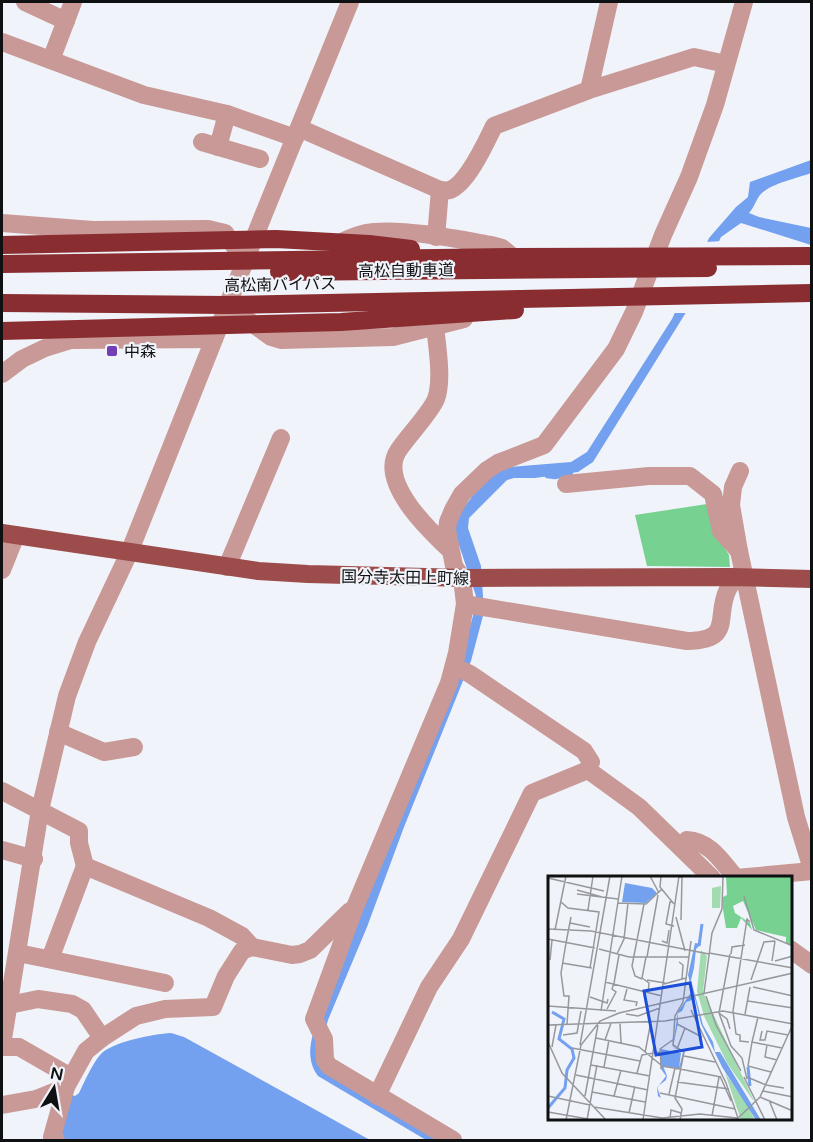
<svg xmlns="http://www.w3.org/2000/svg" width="813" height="1142" font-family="'Varela Round','Noto Sans JP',sans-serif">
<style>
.forest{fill:#77d191}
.water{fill:#73a0ef}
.pier{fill:#f0f3f9}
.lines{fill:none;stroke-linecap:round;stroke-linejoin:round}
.stream{stroke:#73a0ef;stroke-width:4.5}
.minor{stroke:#c89996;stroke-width:18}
.major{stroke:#9c4c4b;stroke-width:18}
.highway{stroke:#892d30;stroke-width:18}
.poi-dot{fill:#743eb5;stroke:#f0f3f9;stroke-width:2}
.labels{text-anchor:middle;stroke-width:4.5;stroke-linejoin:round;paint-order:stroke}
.street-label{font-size:16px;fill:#0f1011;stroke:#f0f3f9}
.poi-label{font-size:16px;fill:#0f1011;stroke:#f0f3f9;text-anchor:start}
.inset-river{fill:none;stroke:#73a0ef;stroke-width:3}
.inset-road{fill:none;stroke:#96989c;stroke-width:1.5}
.view{fill:#1d4ed8;fill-opacity:0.15;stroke:#1d4ed8;stroke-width:3}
.inset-edge{fill:none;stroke:#0f1011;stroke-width:3}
</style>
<rect width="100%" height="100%" fill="#f0f3f9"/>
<polygon class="forest" points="707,504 716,534 729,555 730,567 647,566 635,515"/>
<g class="water">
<path d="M 811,160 L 811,173 C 798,178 773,183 762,193 C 756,198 755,207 749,213 L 759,217 L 811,228 L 811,245 L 741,223 L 721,237 L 685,314 L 593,462 L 578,472 L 535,478 L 514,478 L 507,480 L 469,518 L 468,528 L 481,566 L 484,612 L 471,661 L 404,827 L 367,927 L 328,1020 L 320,1049 L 445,1140 L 426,1140 L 318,1076 C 303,1056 313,1034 320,1012 L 458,672 L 474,612 L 476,596 L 454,530 L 459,514 L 480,486 L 495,474 L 510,467 L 571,462 L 587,452 L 672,319 L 709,238 L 736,207 L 748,197 L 750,182 Z"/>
<path d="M 171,1033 L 184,1037 L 370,1140 L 63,1140 L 59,1136 L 69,1094 L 75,1096 L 79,1093 C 85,1081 91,1066 100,1055 C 111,1042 153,1034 171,1033 Z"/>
</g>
<polygon class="pier" points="722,241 689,313 671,313 705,242"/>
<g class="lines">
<polyline class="stream" points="547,476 555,477 571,473"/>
<g class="minor">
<polyline points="25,2 66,21"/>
<polyline points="2,42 144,95 227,114 295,138"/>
<polyline points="51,60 73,2"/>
<polyline points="589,90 609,2"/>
<polyline points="299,128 440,190 436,237"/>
<polyline points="202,142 260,159"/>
<polyline points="218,147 227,114"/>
<path d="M 440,190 C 443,190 447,191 450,190 C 468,183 486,142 494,126 L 589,90 L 694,57 L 726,64"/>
<polyline points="2,223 93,230 208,229 225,233 235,247"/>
<path d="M 338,244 C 349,238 361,233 374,232 C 407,229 457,239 491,245 L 502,248 L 513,257"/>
<polyline points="227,305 271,337 281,340 393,337 464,319"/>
<path d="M 435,326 C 437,346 443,380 436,399 C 431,412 407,437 398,451 C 378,482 429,530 449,549"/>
<polyline points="2,374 22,359 45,348 71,340 214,339"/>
<polyline points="740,471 733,487 731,505 739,551 796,817 812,869"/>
<polyline points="566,484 649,476 690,476 713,494 721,531 739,551"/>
<polyline points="227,567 281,438"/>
<polyline points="2,570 16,535"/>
<path d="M 465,604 L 687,641 C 735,640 714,617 728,589 C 730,585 733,581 736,577"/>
<polyline points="454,666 470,674 584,751 591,762 588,770 639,807 712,878"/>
<polyline points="58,732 104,752 134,747"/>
<polyline points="2,791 79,831 79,843 85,866 209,918 242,936 252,947"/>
<path d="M 682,848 L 687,840 C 710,841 722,862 736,878 L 812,871"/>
<polyline points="2,850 34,859"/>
<polyline points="790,949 812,965"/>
<polyline points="18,953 165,983"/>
<polyline points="50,959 85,866"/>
<polyline points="9,1005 38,999 72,1004 83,1010 102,1038"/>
<polyline points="2,1045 40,810 67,696 87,642 129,553 263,216 350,2"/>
<polyline points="2,1047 19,1047 71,1077"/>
<polyline points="377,1096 429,987 461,939 532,793 588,770"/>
<polyline points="2,1105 36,1099 66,1087"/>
<polyline points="56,1140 52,1137 66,1087 86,1051 102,1038 136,1016 165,1009 213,1007 226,976 242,951 252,947 292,955 300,954 310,950 350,911"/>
<polyline points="453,1140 329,1066 325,1060 324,1039 314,1019 355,907 449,683 457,653 465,604 462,578 454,566 447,530 448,522 453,510 462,494 487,470 498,463 544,445 616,349 634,312 663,235 689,177 715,105 744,2"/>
</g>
<polyline class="major" points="2,533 258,571 308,574 466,578 730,577 812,579"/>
<g class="highway">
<polyline points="2,245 276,239 369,244 411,249"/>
<polyline points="2,264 513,257 812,256"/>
<polyline points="279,272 708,268"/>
<polyline points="2,303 227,305 812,293"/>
<polyline points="2,331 341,322 515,310"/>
</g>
</g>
<rect class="poi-dot" x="106" y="345" width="12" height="12" rx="3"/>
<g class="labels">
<g class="street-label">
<text transform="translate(406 270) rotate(-1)" y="6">高松自動車道</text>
<text transform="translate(280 284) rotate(-1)" y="6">高松南バイパス</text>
<text transform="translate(405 577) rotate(1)" y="6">国分寺太田上町線</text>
</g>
<g class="poi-label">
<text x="124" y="357">中森</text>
</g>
</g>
<g transform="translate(548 876)">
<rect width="244" height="244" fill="#f0f3f9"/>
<path d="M 173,10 L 172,32 L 164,32 L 164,12 ZM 153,74 L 159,80 L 155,116 L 207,227 L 179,187 L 156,140 L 149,115 ZM 177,197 L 198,227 L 207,244 L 193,244 Z" fill="#a1dbaf"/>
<path d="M 178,0 L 244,0 L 244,70 L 238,67 L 238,61 L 208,54 L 195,25 L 185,30 L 187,37 L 202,47 L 204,54 L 193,42 L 189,52 L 178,52 L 175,33 L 175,21 L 179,19 Z" fill="#77d191"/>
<path d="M 77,7 L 104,12 L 109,17 L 98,27 L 74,26 ZM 147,67 L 153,68 L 148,73 L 146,92 L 143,104 L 155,149 L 165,166 L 167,176 L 172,176 L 213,244 L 208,244 L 174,191 L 153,148 L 147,123 L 138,126 L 134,135 L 130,137 L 130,147 L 125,171 L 136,176 L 132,193 L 115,190 L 119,200 L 118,204 L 109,211 L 113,222 L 110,220 L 109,212 L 118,200 L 113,193 L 113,173 L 133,177 L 131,192 L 135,176 L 126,172 L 125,169 L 130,136 L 144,115 L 140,99 Z" fill="#73a0ef"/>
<path class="inset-river" d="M 151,70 L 154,48M 200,191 L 202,210M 0,232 L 17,212 L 19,194 L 26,182 L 24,173 L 11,163 L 16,143 L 4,136"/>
<path class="inset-road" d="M 102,0 L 111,17M 113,0 L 112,11 L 126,28M 129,0 L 134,1 L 133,44M 0,2 L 56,15M 29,14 L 54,21M 29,18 L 70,23M 196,20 L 206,54 L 245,70M 13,26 L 20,32 L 51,36 L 42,92M 125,26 L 122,26 L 118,48 L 126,50M 70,27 L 98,28 L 114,13M 40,34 L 45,0M 128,41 L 137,75M 22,47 L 42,51M 0,53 L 43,55 L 161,78M 7,54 L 18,0M 0,63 L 47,72M 114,65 L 119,67 L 121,54M 18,67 L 13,97 L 16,120 L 21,120 L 19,148M 18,67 L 23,41M 51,73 L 81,81 L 141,81M 161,77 L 245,92M 69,78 L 76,63 L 80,27M 182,78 L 171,137 L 183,170 L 194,182 L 199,203M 183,78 L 184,71 L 197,69M 98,81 L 94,102 L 101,107 L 100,118M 99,81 L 110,19M 2,84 L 4,64M 224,85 L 227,65M 227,85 L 245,80M 131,86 L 135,89 L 134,103M 14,87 L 44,92M 94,103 L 87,100 L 84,90 L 96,28M 99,104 L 117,107M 203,104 L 216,66 L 227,65M 57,106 L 114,120M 66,107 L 71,79M 116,108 L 138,102M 205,111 L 245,120M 79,113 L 76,124 L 89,126 L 88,130M 156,117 L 164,57 L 174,33 L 175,0M 158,120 L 168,149 L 193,195M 42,121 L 59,127 L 60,123M 200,125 L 245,132M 0,130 L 68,135M 59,133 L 68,116 L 64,113 L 66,107M 143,134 L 178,207 L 190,242M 53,135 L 74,0M 171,137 L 179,143 L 182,153M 78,138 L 90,140 L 112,132M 197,138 L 202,111M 72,147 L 73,167M 129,148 L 154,161M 0,149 L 117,145 L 175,135 L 245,148M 214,155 L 212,164 L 217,164 L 219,155 L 240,159M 15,159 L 29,157 L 33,135M 48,162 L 91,171 L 113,189 L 113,193M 57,164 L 63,147M 0,166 L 14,197 L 58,244M 201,166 L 192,165 L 192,159 L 188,158 L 185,135 L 199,43 L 202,46M 204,166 L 210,141M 32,169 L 62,0M 219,169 L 217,181 L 229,184M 4,171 L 8,149M 24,172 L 92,185M 129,173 L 137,152M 97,177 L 103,145M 136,180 L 167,186M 43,189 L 102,200M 113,189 L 112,173 L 126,163M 113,190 L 132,193M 56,191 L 61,164M 132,193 L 173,201M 223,196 L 200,190 L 204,166 L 234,172M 89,197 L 94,179 L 112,176M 28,199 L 100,214M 172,200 L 183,225M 196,201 L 217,244M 199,201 L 218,209M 129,206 L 181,213M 218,209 L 236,212M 215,215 L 245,221M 44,216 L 97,226M 112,217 L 187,233M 121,218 L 127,192M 0,220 L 42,229M 37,220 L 50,149M 66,220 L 73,194M 212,221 L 245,235M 221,224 L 229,244M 46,231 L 114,242 L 152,238 L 189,242M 0,236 L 40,243M 81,237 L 87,210M 164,240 L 171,201M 122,242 L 123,234 L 133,237M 18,244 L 33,169 L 52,145 L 71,137 L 245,97M 39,244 L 49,189M 95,244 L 131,0M 132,244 L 134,233 L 127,222 L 136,176 L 125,169 L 127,140 L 135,126 L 143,65M 188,244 L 212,221 L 245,148"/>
<path class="view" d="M 142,107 L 154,171 L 108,179 L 96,115 Z"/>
<rect width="244" height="244" class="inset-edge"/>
</g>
<rect width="813" height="1142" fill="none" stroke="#0f1011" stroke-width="6"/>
<g transform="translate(54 1088) rotate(11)" stroke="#f0f3f9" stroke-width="4.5" paint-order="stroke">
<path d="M0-4.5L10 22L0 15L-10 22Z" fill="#0f1011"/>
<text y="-9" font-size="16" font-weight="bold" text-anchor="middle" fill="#0f1011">N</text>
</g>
</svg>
